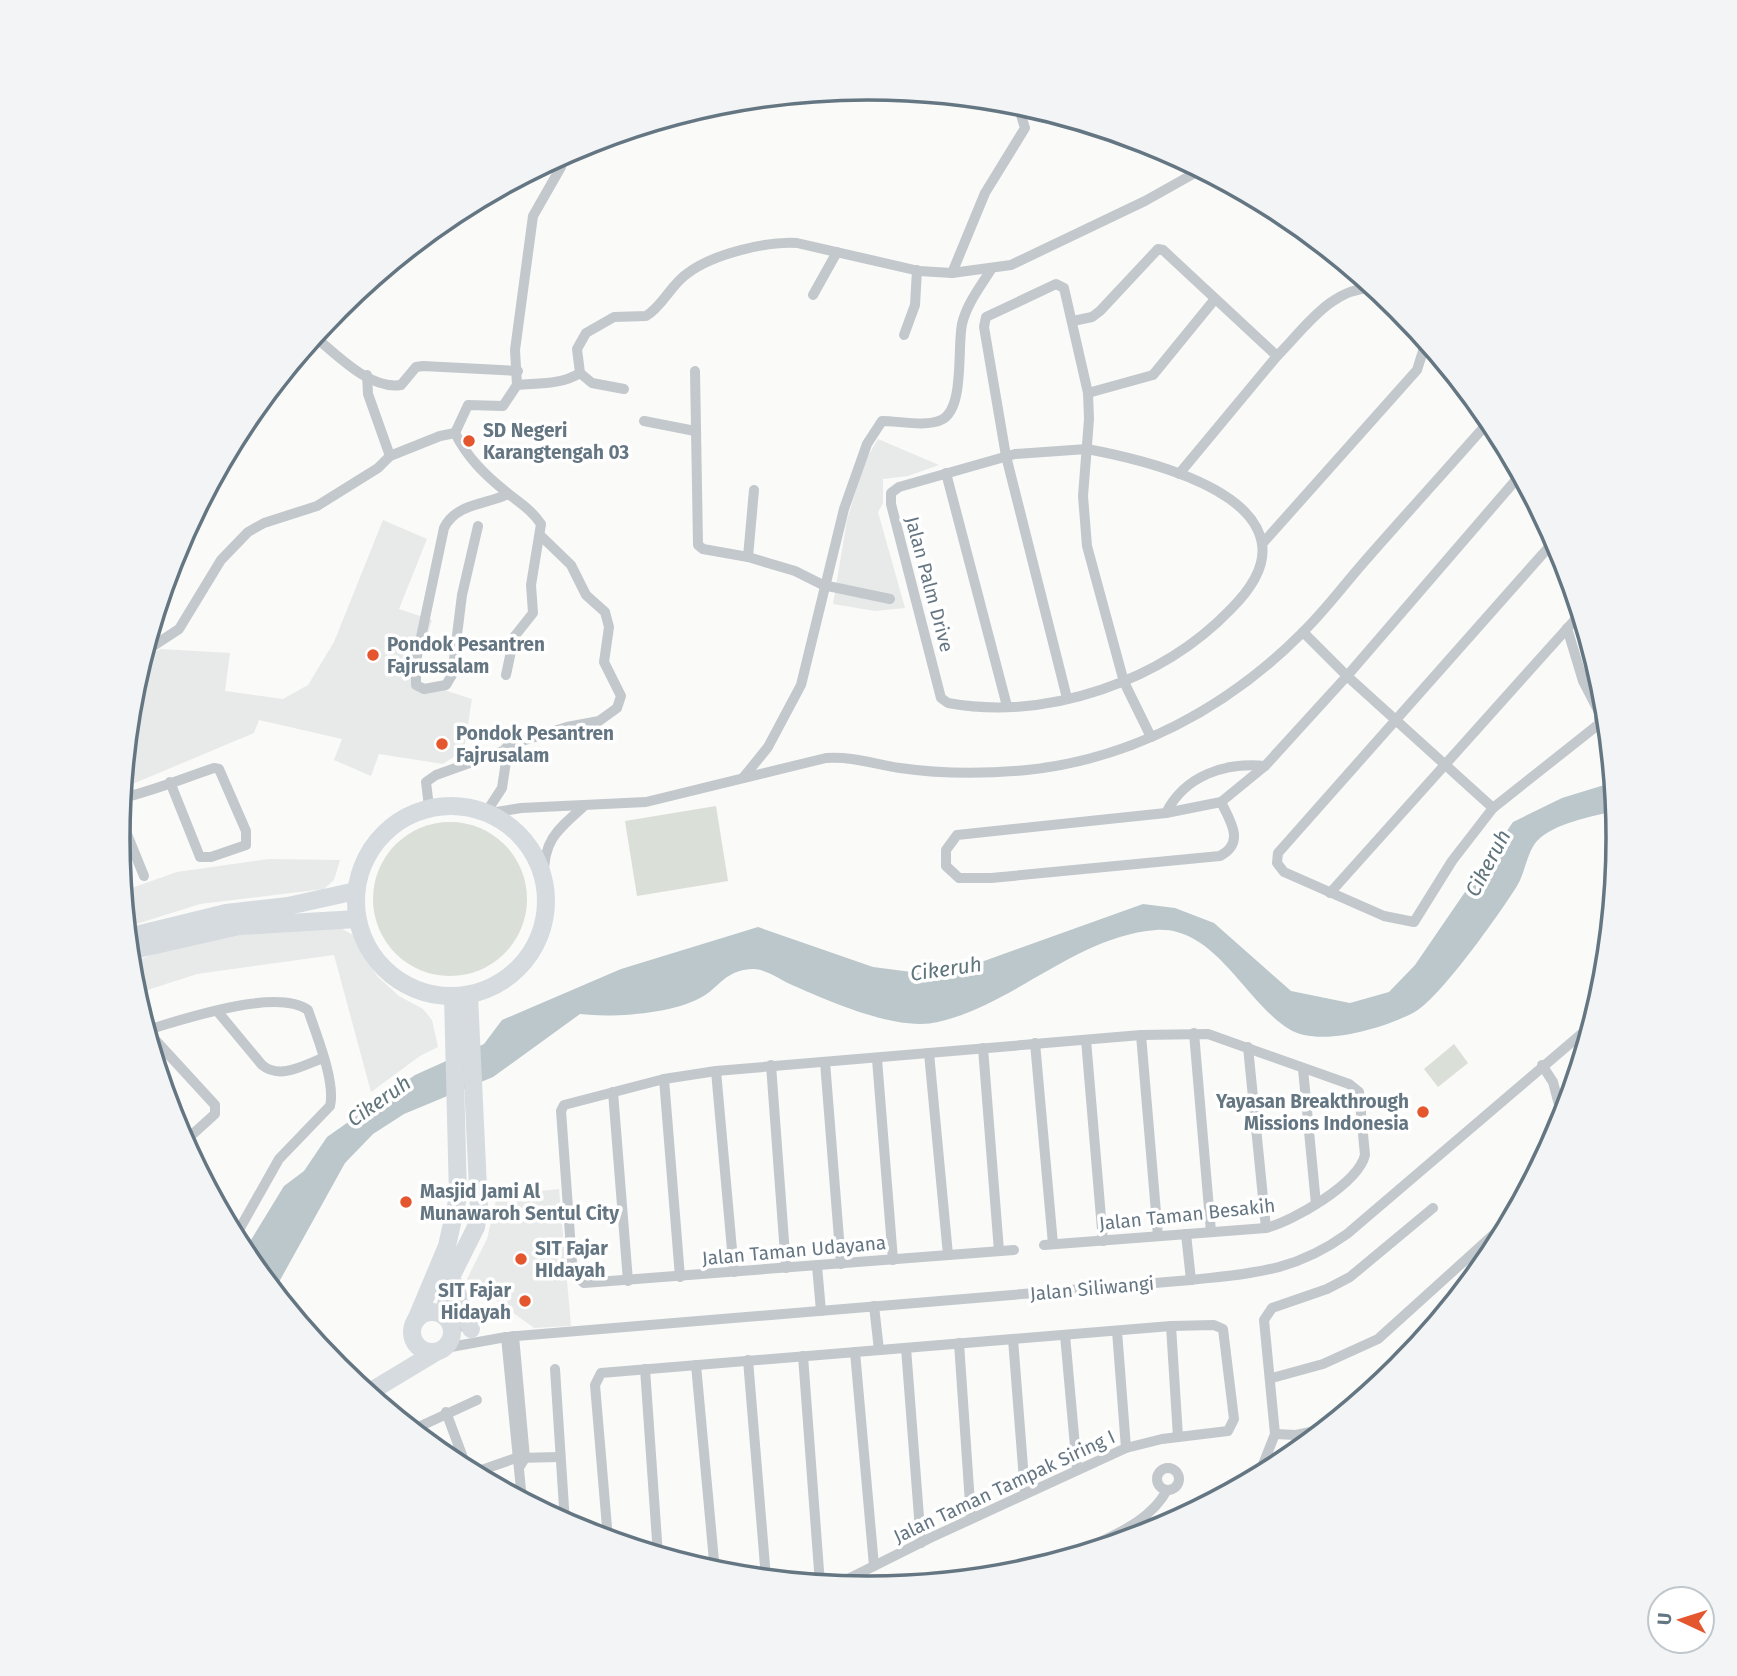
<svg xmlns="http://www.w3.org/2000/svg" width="1737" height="1676" font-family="'Fira Sans',sans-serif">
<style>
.built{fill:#e8e9e9}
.green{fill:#dadfd7}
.water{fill:#bbc7cb}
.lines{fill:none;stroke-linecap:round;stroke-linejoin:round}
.street{stroke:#c3c8cc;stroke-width:10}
.primary{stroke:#d6dbdf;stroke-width:18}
.poi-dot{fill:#e4572e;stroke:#fff;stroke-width:2.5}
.labels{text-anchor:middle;stroke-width:7;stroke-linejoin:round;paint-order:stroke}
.poi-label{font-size:19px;font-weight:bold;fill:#657683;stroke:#fff;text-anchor:start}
.street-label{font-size:19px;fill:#657683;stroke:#fff}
.water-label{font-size:21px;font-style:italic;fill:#60757c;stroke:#fff}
.rim{fill:none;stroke:#657683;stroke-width:3.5}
</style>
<rect width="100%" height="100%" fill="#fafaf8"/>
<g class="built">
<polygon points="878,439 939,465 908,476 883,479 883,503 878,512 905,608 875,611 833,604 847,520 865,461"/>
<polygon points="383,520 427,539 399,609 432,620 413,680 472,699 464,750 443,764 379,754 371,776 334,760 342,739 259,720 254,733 123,788 133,691 143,656 161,649 230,653 225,691 283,699 308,685 334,642"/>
<polygon points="269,859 340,860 334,880 324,889 200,904 127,927 123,891 177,872"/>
<polygon points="339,927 355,936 362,955 378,977 399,996 423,1009 432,1020 438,1047 420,1056 371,1092 334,955 197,974 135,994 130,963 170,948 230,933"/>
<polygon points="559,1189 571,1326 534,1328 467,1279 487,1239 497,1196"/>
</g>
<g class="green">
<polygon points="716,806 728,881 637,896 625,821"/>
<circle cx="450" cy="899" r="77"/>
<polygon points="1454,1044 1468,1063 1438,1087 1424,1069"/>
</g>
<path class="water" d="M 1614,782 L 1616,811 C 1593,816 1554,823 1537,841 C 1527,852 1525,873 1517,886 C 1500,913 1439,1000 1413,1013 C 1384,1028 1319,1048 1289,1029 C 1245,1002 1215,926 1156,930 C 1077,936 1013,1005 938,1022 C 897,1032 829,1001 792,985 C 781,980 764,968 752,969 C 723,971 721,987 700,998 C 670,1014 613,1018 580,1014 L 493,1077 L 404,1114 L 373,1134 L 345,1163 L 274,1291 L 243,1253 L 284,1186 L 304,1171 L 327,1137 L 415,1075 L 484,1044 L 502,1020 L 621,969 L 758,927 L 873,967 L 935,975 L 973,965 L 1143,904 L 1175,908 L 1214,923 L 1291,991 L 1350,1003 L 1389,992 L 1415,965 L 1513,822 L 1562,798 Z"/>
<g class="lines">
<g class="street">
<polyline points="952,273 985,193 1025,128 1020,112 1008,101"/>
<polyline points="813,295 837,252"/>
<polyline points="1073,321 1092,317 1100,311 1158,249 1163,250 1277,356 1179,474"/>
<polyline points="904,335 915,305 917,270"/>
<path d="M 314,336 C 337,355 370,390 401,385 L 416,367 L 423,366 L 518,371"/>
<path d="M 1277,356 C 1305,328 1332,286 1375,288"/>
<polyline points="695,371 698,545 703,549 748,557 795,571 823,585 890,599"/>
<polyline points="580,373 592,383 624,389"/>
<polyline points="367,375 368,394 390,456"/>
<polyline points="517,385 515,350 533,216 561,167 563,155"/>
<polyline points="1088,393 1153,375 1215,299"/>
<polyline points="644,421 695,431"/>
<path d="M 455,433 L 468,405 L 503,406 L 517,385 C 538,383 561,385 580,373 L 577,349 L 586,333 L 614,317 L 646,316 C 663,306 671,284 688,273 C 713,254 767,241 797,243 L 919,271 L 952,273 L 1011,265 L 1145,201 L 1202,169"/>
<path d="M 455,433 C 467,457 484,474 505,491 C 518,502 531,509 541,524 L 531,585 L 533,613 L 514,637 L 506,675"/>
<path d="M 1087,449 C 1135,458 1253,484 1262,544 C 1266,569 1248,592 1231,609 C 1162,681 1048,721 948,703 L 941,698 L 891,504 L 891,493 L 899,487 L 1015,454 Z"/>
<polyline points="946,473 1007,706"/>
<path d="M 478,526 L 462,595 L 452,675 L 446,685 L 424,689 L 416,685 L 416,661 L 444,528 C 456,503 486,505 508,494"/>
<polyline points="1556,539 1278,853 1277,863 1284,872 1384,916 1414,922 1452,861 1493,808 1599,724 1599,712 1583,681 1567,628"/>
<polyline points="1262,544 1417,370 1423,351 1423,337"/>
<polyline points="748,557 754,490"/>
<polyline points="1303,632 1347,676 1521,474"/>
<polyline points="144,652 179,629 221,560 248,532 264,523 317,506 378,468 390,456 440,436 455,433"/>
<polyline points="1067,698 1006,456 984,327 986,317 1056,284 1064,288 1088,393 1089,419 1083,496 1087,546 1124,682 1151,737"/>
<path d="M 743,778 L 768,747 L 801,685 L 844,509 L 867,444 L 882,421 C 899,421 926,427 941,420 C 965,410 957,348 962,324 C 967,303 981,286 992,268"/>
<path d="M 122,798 C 153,791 184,778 214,768 L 219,769 L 246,831 L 246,845 L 211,857 L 200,857 L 170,782"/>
<path d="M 1221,802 C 1231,822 1245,843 1220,856 L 991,878 L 959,878 L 946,866 L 946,850 L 957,835 L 1166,813 L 1221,802 L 1265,766 L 1347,676 L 1493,808"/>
<polyline points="429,807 426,782 436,775 503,751 509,745 567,727 599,721 617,708 621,696 604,662 609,627 605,612 586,595 571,565 541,536"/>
<polyline points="487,811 502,788 508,748"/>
<path d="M 490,813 L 521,808 L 646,802 L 826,758 C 852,756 874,764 900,768 C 941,774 985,774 1027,770 C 1132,759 1227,708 1301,634 C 1324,612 1343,586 1364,562 C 1406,514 1449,467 1491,419"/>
<path d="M 1166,813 C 1185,775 1226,762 1265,766"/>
<polyline points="120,817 144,876"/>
<path d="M 544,877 C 543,841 557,830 583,807"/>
<polyline points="1330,893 1581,613"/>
<path d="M 218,1012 L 262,1065 C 280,1080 304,1065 323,1058"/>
<path d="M 146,1030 C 183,1020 276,987 308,1010 C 316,1034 336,1082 330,1106 L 279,1159 L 235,1237"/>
<polyline points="147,1031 215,1105 215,1114 184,1142"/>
<polyline points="1194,1033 1211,1232"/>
<polyline points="1141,1035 1158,1236"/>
<polyline points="1086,1040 1103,1241"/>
<polyline points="1035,1043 1053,1244"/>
<polyline points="1248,1047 1266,1228"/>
<polyline points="983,1048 999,1251"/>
<polyline points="929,1053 948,1255"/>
<polyline points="877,1059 893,1260"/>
<polyline points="825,1062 841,1264"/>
<polyline points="771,1065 786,1268"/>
<polyline points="1542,1065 1553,1082 1563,1120"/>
<polyline points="1303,1069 1316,1204"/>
<polyline points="716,1071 734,1272"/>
<polyline points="664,1079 680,1277"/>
<polyline points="613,1092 628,1281"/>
<polyline points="1186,1234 1191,1280"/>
<path d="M 1014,1250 L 584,1283 L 574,1274 L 572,1263 L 561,1111 L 564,1105 L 664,1079 L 716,1071 L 1141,1035 L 1208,1034 L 1349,1084 L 1359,1092 L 1365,1155 C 1358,1184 1293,1221 1266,1228 L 1044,1245"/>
<polyline points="817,1266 821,1311"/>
<polyline points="874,1306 879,1350"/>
<polyline points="451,1323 471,1329"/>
<polyline points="1171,1326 1178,1437"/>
<polyline points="1117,1331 1126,1448"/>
<polyline points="1065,1335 1077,1469"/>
<polyline points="514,1336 525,1458 520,1466"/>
<polyline points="506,1337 522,1500"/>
<polyline points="1013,1339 1025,1493"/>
<polyline points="959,1343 971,1518"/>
<path d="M 445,1348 L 506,1337 L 1191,1280 C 1253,1273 1294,1272 1347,1234 L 1593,1024"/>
<polyline points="906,1348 921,1543"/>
<polyline points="855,1352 874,1566"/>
<polyline points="803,1356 820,1584"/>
<polyline points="748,1360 766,1578"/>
<polyline points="696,1365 715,1572"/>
<polyline points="555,1369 565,1523"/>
<polyline points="645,1369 658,1555"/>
<polyline points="1272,1378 1323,1364 1378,1339 1513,1217"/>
<polyline points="446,1412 468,1471"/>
<polyline points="412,1430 477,1400"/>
<polyline points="1275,1434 1296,1435 1325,1429"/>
<circle cx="1168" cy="1479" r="11"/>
<polyline points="473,1473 516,1458 560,1457"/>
<polyline points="1258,1477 1275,1434 1264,1320 1272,1308 1327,1289 1350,1277 1433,1208"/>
<polyline points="608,1539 595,1385 601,1373 1171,1326 1214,1325 1223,1329 1234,1419 1228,1431 1162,1439 1126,1448 930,1538 836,1585"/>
<path d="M 1058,1561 C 1094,1543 1147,1528 1167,1490"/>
</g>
<g class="primary">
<circle cx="451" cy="901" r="95"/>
<polyline points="128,937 226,913 288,906 356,891"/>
<polyline points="129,951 239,926 357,919"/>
<polyline points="453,1282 471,1329"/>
<circle cx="432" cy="1332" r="20"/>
<polyline points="444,1315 452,1275 476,1227 479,1209 469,996"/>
<polyline points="416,1320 447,1246 458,1197 453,997"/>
<polyline points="368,1393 436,1352"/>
</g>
</g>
<g class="poi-dot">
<circle cx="469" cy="441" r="7"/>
<circle cx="373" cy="655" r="7"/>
<circle cx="442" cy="744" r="7"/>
<circle cx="1423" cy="1112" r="7"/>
<circle cx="406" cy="1202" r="7"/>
<circle cx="521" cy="1259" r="7"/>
<circle cx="525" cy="1301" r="7"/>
</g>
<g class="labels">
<g class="poi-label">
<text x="483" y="437">SD Negeri<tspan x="483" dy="22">Karangtengah 03</tspan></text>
<text x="387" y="651">Pondok Pesantren<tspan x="387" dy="22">Fajrussalam</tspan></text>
<text x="456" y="740">Pondok Pesantren<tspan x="456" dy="22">Fajrusalam</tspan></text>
<text x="1409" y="1108" text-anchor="end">Yayasan Breakthrough<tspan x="1409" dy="22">Missions Indonesia</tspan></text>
<text x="420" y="1198">Masjid Jami Al<tspan x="420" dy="22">Munawaroh Sentul City</tspan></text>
<text x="535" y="1255">SIT Fajar<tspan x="535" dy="22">HIdayah</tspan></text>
<text x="511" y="1297" text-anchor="end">SIT Fajar<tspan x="511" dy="22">Hidayah</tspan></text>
</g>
<g class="street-label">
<text transform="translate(930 584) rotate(75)" y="7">Jalan Palm Drive</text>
<text transform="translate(1187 1214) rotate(-6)" y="7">Jalan Taman Besakih</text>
<text transform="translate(794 1250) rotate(-5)" y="7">Jalan Taman Udayana</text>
<text transform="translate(1092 1288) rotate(-5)" y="7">Jalan Siliwangi</text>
<text transform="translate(1004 1486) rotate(-25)" y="7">Jalan Taman Tampak Siring I</text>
</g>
<g class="water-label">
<text transform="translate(1488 863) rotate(-62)" y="7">Cikeruh</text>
<text transform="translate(946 969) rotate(-8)" y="7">Cikeruh</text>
<text transform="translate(379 1101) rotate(-35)" y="7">Cikeruh</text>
</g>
</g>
<path d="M0 0H1737V1676H0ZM130 838a738 738 0 1 1 1476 0a738 738 0 1 1-1476 0Z" fill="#f3f4f5" fill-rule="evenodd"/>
<path class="rim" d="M130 838a738 738 0 1 1 1476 0a738 738 0 1 1-1476 0Z"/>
<g transform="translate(1681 1620) rotate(274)"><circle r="33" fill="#ffffff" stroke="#c1c8cd" stroke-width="2"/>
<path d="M0-5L12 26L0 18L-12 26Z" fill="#e4572e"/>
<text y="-10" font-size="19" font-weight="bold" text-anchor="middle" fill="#657683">U</text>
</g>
</svg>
